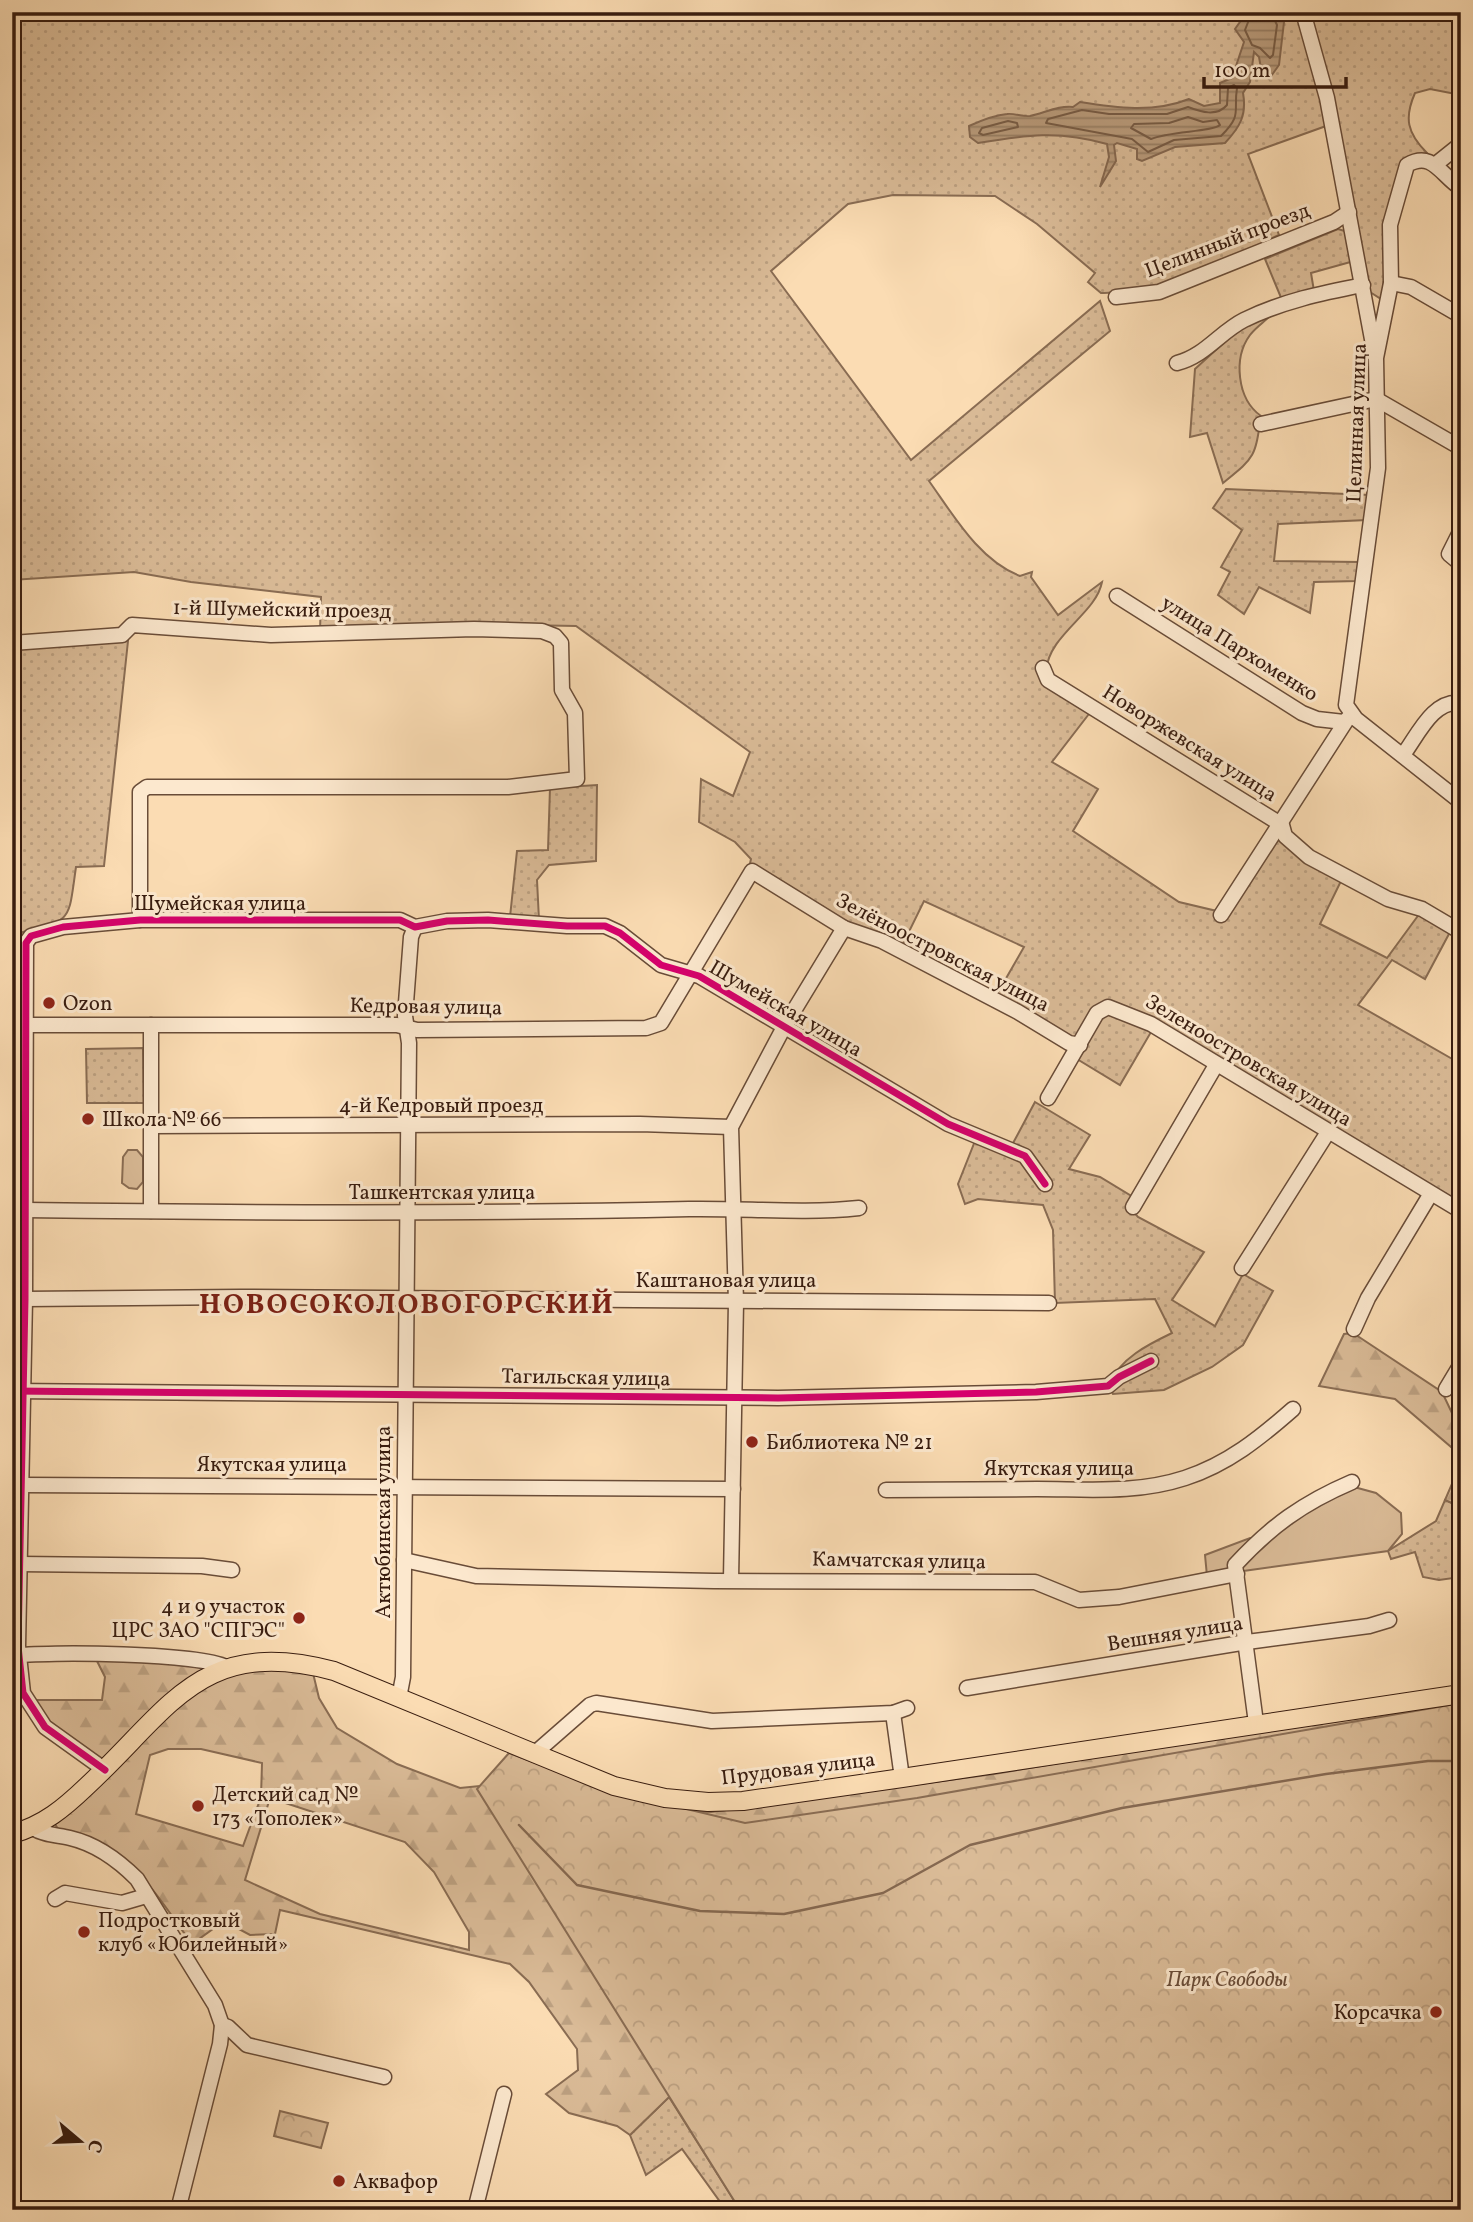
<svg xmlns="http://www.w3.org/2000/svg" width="1473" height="2222" font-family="Vollkorn,serif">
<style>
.grass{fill:url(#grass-dots);stroke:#896c53;stroke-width:2}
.forest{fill:url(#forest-firs);stroke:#896c53;stroke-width:2;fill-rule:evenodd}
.park{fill:url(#park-crowns);stroke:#896c53;stroke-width:2}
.garden{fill:#dabb97;stroke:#896c53;stroke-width:2}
.water{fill:url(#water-rules);stroke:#856850;stroke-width:2}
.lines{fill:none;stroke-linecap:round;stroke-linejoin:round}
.shore{stroke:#785c45;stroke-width:2}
.stream{stroke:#856850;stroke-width:2.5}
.minor-casing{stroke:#694c38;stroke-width:17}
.major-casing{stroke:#381c0f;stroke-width:20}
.minor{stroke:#fce8ce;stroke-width:14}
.major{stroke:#fbdcb3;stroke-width:18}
.cycleway-casing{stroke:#fce8ce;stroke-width:11}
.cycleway{stroke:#d6006c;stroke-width:7}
.poi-dot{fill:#8f2418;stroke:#fce8ce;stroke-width:2.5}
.labels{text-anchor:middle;stroke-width:6;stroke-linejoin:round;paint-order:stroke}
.street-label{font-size:21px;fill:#381c0f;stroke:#fce8ce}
.poi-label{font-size:21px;fill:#381c0f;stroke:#fce8ce;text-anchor:start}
.park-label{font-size:21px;font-style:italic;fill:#694c38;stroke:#fce8ce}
.district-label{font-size:28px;font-weight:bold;letter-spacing:2px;fill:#7a1f14;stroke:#fce8ce}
</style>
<defs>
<pattern id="grass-dots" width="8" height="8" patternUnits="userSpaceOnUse" patternTransform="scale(1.75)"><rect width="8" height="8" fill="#dabb97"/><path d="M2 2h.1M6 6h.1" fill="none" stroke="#bca081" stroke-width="1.8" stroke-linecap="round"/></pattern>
<pattern id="forest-firs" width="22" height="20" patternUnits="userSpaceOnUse" patternTransform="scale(1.75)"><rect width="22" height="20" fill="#dabb97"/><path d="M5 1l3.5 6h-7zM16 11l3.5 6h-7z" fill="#bca081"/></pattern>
<pattern id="park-crowns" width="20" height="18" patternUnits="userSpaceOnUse" patternTransform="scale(1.75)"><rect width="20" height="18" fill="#dabb97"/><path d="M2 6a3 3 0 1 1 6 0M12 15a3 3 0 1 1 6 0" fill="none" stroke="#bca081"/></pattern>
<pattern id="water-rules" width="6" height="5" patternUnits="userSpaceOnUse" patternTransform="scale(1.75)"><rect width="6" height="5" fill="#b99b7b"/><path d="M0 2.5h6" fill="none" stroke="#977e63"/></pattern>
</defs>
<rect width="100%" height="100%" fill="#fbdcb3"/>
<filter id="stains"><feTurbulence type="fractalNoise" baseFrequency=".00286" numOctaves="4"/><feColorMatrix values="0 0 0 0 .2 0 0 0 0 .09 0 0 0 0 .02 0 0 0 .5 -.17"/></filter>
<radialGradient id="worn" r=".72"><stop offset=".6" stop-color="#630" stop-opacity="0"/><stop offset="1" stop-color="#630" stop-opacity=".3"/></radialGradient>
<g class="grass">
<path d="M 12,12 L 1296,12 L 1309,48 L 1326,126 L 1248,154 L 1279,235 C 1220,262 1167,294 1101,293 L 1088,282 L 1095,273 L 1037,224 L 995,196 L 893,195 L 848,204 L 771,271 L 911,460 L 1100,301 L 1110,331 L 929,481 C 954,516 979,560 1020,576 L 1032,572 L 1031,577 L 1058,615 L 1102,582 C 1096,614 1049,634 1046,671 L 1092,710 L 1052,762 L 1098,789 L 1073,831 L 1179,902 L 1217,911 L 1275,832 L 1341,881 L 1320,924 L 1387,958 L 1420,913 L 1450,932 L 1425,979 L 1392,960 L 1358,1005 L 1461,1064 L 1461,1207 L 1151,1032 L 1120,1085 L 1077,1059 L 1067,1049 L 993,1001 L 1024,947 L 924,901 L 900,950 L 849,931 L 749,868 L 751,859 L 735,842 L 699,822 L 701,779 L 733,796 L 750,752 L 576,626 L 473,624 L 320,631 L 321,597 L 191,582 L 134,572 L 12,580 Z"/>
<path d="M 1308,12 L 1461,12 L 1461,95 L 1430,89 L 1415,93 C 1404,118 1407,133 1427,153 L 1406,158 L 1386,290 L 1381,299 L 1370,292 L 1334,100 Z"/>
<polygon points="1338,229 1348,232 1354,261 1311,273 1314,291 1282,300 1265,259"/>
<path d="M 1270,316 C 1264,322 1255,328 1250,335 C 1233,358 1237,399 1261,416 C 1255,458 1255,457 1223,483 L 1207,433 L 1190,437 L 1195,369 L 1242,326 Z"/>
<polygon points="1226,489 1370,495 1367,520 1278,524 1274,561 1360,562 1357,581 1314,582 1310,613 1259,587 1244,614 1218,595 1230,572 1221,567 1242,530 1213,508"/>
<path d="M 128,641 L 104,866 L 76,867 C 68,921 74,920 19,933 L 18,920 L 12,919 L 12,648 Z"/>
<polygon points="597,785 596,861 549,865 537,880 539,920 510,917 517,851 548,850 550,788"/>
<polygon points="143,1048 144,1103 87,1103 86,1049"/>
<path d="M 1035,1102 L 1090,1135 L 1069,1169 L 1100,1177 L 1133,1197 L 1130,1208 L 1138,1217 L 1204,1252 L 1172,1300 L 1215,1326 L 1243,1274 L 1273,1291 L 1243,1345 L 1212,1367 L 1164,1390 L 1113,1394 L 1109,1384 C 1121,1358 1147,1345 1172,1333 L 1155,1299 L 1055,1303 L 1053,1230 L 1043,1205 L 978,1199 L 965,1204 L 958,1184 L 975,1141 L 1012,1145 Z"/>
<polygon points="1445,1500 1461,1507 1461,1577 1439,1580 1423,1577 1415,1552 1391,1559 1388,1551 1436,1521"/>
<polygon points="669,2097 740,2210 719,2210 723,2206 682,2149 646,2175 630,2135"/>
</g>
<g class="forest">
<polygon points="1353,1333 1442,1392 1461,1432 1461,1507 1445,1500 1455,1477 1458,1453 1395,1399 1319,1386 1344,1334"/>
<polygon points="96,1659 218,1666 102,1762 48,1724 33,1700 102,1700 105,1677"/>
<path d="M 258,1666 L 312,1669 L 319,1698 L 337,1728 L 397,1764 L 460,1788 L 490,1785 L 615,1809 L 711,1812 L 994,1774 L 1309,1721 L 1461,1701 L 1461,1822 L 669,2097 L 630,2135 L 617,2126 L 569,2113 L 546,2094 L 578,2070 L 577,2049 L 529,1982 L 510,1964 L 280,1910 L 275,1934 L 250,1935 L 224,1921 L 192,1944 C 152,1889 130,1846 58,1829 L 55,1824 L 77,1806 L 122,1756 L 213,1677 ZM 168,1749 L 201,1749 L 262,1763 L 261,1797 L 243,1846 L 136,1814 L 150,1755 ZM 270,1798 L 405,1842 L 434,1872 L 469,1932 L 469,1950 L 320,1914 L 245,1880 Z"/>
</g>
<g class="park">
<polygon points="1461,1703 1461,2210 740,2210 477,1789 509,1753 611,1791 745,1823 917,1798"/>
<polygon points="280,2111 328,2123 321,2148 274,2136"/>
</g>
<g class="garden">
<polygon points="128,1150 137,1150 143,1157 143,1182 137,1189 129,1188 122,1183 123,1157"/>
<polygon points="1354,1487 1376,1493 1401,1513 1402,1534 1388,1551 1207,1576 1205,1555 1250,1538 1260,1541 1321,1499"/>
</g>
<path class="water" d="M 1247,12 L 1276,12 L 1284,22 L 1279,65 L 1269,79 L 1262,74 L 1259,57 L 1254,52 L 1250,82 L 1243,93 C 1247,115 1240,127 1225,143 L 1175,147 L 1142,161 L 1137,159 L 1137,149 L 1117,143 L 1114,145 L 1116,161 L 1100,187 L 1109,157 L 1107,144 C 1058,130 1027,135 978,143 L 970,137 L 969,126 C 980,121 995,115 1007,114 C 1015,113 1022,117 1030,116 C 1044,113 1060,105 1073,107 L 1080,102 C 1116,108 1154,113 1189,99 L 1204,106 L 1220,103 L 1220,83 L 1232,78 L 1244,42 L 1235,29 Z"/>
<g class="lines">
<g class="shore">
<polyline points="1252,12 1245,30 1252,45 1260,48 1270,58 1273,55 1277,25 1271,12"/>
<path d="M 1234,85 L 1237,88 C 1233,112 1243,114 1221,136 L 1174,140 L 1148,152 L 1132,139 L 1046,123 L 1048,119 L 1082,110 L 1109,114 L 1167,114 L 1188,107 C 1201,112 1217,117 1227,105 L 1228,88 Z"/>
<path d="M 1188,117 L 1203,122 L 1217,120 L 1220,125 C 1212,132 1169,131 1151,139 L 1131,128 L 1134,124 L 1169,123 Z"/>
<polygon points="1008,121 1017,123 1018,127 983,135 979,133 982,128"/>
</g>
<polyline class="stream" points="519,1825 577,1885 700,1911 784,1914 883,1893 970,1845 1122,1808 1326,1774 1428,1761 1461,1761"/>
<defs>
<g id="minor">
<polyline points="1303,12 1327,98 1374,350"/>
<polyline points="1436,164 1461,144"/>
<path d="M 1461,188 C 1441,176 1433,150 1407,165 L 1390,225 L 1391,283 L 1376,358 L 1378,468 L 1346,705 L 1356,719 L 1461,802"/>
<polyline points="1391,283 1411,287 1461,316"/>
<polyline points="1116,297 1159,292 1334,222 1349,212"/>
<path d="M 1177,363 C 1205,356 1220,332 1244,320 C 1283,301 1322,293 1363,285"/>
<polyline points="1261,424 1376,399 1461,448"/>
<polyline points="1461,530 1449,554 1461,564"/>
<polyline points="1117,596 1302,713 1317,719 1344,722"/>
<polyline points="12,643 122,635 132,625 271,635 474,629 542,631 555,636 561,643 562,690 575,713 577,779 508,787 147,787 140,792 140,920"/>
<polyline points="1043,668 1048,680 1282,825 1285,836 1309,857 1388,899 1422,909 1461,932"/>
<path d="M 1403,755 C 1418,735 1433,699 1461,703"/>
<polyline points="1221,915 1348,718"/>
<polyline points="12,1025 397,1025 417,1030 646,1028 661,1023 752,871 844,928 882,941 1018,1012 1069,1043 1080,1045"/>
<polyline points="151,1025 151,1211"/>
<polyline points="1048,1098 1097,1013 1108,1007 1151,1024 1461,1211"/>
<polyline points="152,1126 640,1124 731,1127"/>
<polyline points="1133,1207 1216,1065"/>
<path d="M 25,1210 C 247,1213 468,1214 689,1209 C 746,1208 802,1214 859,1208"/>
<polyline points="1242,1268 1328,1132"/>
<polyline points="25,1299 241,1297 1049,1303"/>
<polyline points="1354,1329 1368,1298 1430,1195"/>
<polyline points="1446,1389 1461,1364"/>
<polyline points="12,1391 778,1398 1036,1392 1108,1386 1119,1377 1151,1361"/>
<polyline points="22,1485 733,1489"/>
<path d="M 886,1490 C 936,1490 986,1489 1037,1489 C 1088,1489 1136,1494 1185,1478 C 1228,1464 1260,1438 1293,1409"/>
<polyline points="404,1560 476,1576 714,1581 1035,1582 1079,1600 1119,1597 1237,1574"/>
<polyline points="19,1564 202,1566 232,1570"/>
<polyline points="731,1580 736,1302 731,1127 784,1027 844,928"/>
<path d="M 12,1656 C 44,1651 205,1653 228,1668"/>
<polyline points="967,1688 1247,1642 1369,1626 1389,1620"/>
<polyline points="399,1698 403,1677 409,1043 405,1016 411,937 415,927"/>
<polyline points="893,1713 902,1778"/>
<path d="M 1256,1723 L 1235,1565 C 1271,1526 1303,1503 1352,1482"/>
<polyline points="534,1754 590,1705 596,1703 712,1721 893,1713 907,1708"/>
<polyline points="105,1770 45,1727 23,1693 18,1646 25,1299 26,943 31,936 63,927 140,920 400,920 415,927 447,921 488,920 567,926 605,926 620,933 661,965 699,976 948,1124 1025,1156 1045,1184"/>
<path d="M 33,1828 C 44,1835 57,1835 70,1838 C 96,1844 119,1861 137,1879 L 215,2005 L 222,2025 L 220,2044 L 178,2210"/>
<polyline points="55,1899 65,1893 122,1903 146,1896"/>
<polyline points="222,2025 228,2027 247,2045 384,2077"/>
<polyline points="475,2210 504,2094"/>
</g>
<path id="major" d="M 12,1834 C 44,1825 64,1808 87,1786 C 172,1707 201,1636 334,1671 L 614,1786 L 665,1798 L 708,1802 L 743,1801 L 902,1778 L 1461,1694"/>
</defs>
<use href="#minor" class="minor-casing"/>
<use href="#major" class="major-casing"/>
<use href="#minor" class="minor"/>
<use href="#major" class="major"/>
<defs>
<g id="cycleway">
<polyline points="12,1391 778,1398 1036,1392 1108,1386 1119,1377 1151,1361"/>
<polyline points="105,1770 45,1727 23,1693 18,1646 25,1299 26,943 31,936 63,927 140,920 400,920 415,927 447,921 488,920 567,926 605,926 620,933 661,965 699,976 948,1124 1025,1156 1045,1184"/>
</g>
</defs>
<use href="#cycleway" class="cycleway-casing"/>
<use href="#cycleway" class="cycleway"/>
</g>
<g class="poi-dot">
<circle cx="49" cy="1003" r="7"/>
<circle cx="88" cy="1119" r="7"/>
<circle cx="752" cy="1442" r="7"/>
<circle cx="299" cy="1618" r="7"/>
<circle cx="198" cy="1806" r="7"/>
<circle cx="84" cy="1932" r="7"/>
<circle cx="1436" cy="2012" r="7"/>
<circle cx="339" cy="2181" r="7"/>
</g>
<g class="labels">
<g class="street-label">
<text transform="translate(1227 240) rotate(-21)" y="7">Целинный проезд</text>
<text transform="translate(1356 423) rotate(-88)" y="7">Целинная улица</text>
<text transform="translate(282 609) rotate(1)" y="7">1-й Шумейский проезд</text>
<text transform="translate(1240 648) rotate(32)" y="7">улица Пархоменко</text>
<text transform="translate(1190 743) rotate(32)" y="7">Новоржевская улица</text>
<text x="220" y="910">Шумейская улица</text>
<text transform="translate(943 952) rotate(27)" y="7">Зелёноостровская улица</text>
<text transform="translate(426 1006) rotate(1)" y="7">Кедровая улица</text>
<text transform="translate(786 1008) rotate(30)" y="7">Шумейская улица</text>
<text transform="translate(1249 1060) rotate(31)" y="7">Зеленоостровская улица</text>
<text x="441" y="1112">4-й Кедровый проезд</text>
<text x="442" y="1199">Ташкентская улица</text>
<text x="726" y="1287">Каштановая улица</text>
<text transform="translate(586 1377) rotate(1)" y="7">Тагильская улица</text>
<text x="272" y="1471">Якутская улица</text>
<text x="1059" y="1475">Якутская улица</text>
<text transform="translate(383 1522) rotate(-90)" y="7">Актюбинская улица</text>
<text transform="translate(899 1560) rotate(1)" y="7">Камчатская улица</text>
<text transform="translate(1175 1633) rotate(-9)" y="7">Вешняя улица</text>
<text transform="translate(798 1768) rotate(-7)" y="7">Прудовая улица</text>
</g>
<g class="poi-label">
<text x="63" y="1010">Ozon</text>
<text x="102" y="1126">Школа № 66</text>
<text x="766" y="1449">Библиотека № 21</text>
<text x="285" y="1613" text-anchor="end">4 и 9 участок<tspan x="285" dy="24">ЦРС ЗАО "СПГЭС"</tspan></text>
<text x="212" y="1801">Детский сад №<tspan x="212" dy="24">173 «Тополек»</tspan></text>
<text x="98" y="1927">Подростковый<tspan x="98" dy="24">клуб «Юбилейный»</tspan></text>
<text x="1422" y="2019" text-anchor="end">Корсачка</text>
<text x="353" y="2188">Аквафор</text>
</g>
<g class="park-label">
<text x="1227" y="1986">Парк Свободы</text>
</g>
<g class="district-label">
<text x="407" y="1313">НОВОСОКОЛОВОГОРСКИЙ</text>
</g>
</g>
<rect width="1473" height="2222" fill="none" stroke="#fbdcb3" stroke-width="42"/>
<rect x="14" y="14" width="1445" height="2194" fill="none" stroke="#381c0f" stroke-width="3.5"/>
<rect x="21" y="21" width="1431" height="2180" fill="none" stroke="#381c0f" stroke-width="2"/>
<g transform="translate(80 2141) rotate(109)" stroke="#fce8ce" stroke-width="5" paint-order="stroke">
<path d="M0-5L12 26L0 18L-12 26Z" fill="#381c0f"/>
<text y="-10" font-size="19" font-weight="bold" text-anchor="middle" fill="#381c0f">С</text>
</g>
<path d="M1204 77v10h142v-10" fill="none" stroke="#381c0f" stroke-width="3.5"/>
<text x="1214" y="77" font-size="21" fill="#381c0f" stroke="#fce8ce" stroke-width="5" paint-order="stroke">100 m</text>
<rect width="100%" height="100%" filter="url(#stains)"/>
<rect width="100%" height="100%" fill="url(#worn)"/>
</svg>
